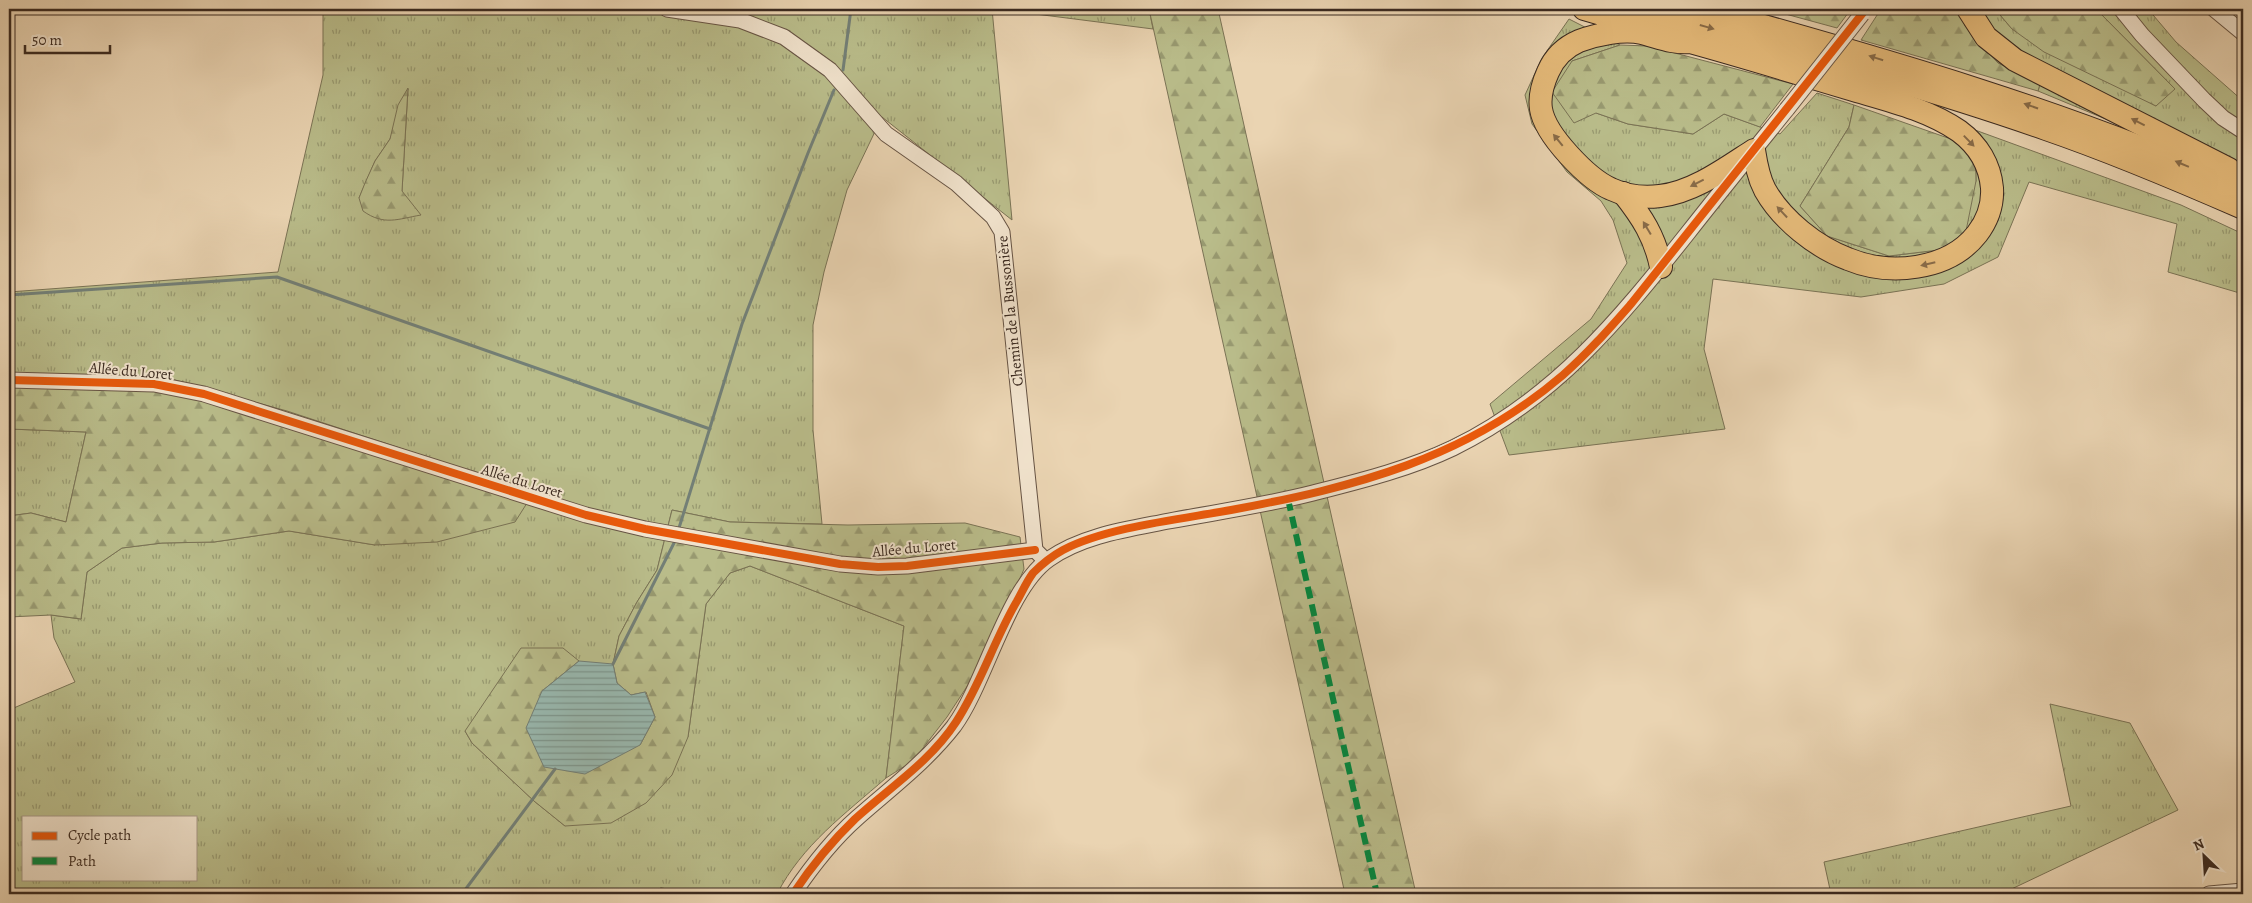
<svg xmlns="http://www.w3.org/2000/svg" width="2252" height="903" font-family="Alegreya,serif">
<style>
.grass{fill:url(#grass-tufts);stroke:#7a7355;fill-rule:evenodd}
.forest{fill:url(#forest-firs);stroke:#7a7355}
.water{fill:url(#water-rules);stroke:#737f76}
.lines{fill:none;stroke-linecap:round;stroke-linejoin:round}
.stream{stroke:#737f76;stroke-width:3}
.minor-casing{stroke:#675444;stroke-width:17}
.highway-casing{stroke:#3b2a20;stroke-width:24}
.minor{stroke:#f1e3cd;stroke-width:15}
.highway{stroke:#e5ba79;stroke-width:22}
.minor-bridge-casing{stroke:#675444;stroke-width:17;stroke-linecap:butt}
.minor-bridge{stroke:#f1e3cd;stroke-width:15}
.quiet{stroke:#00873e;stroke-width:6;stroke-dasharray:12 6;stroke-linecap:butt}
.cycleway-casing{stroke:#f1e3cd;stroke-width:11}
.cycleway{stroke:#e8590c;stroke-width:8}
.oneway{fill:#886b48}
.labels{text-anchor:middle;stroke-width:4;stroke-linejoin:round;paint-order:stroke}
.street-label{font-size:15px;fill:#3b2a20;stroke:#f1e3cd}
</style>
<defs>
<pattern id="grass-tufts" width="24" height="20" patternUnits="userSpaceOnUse" patternTransform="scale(1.25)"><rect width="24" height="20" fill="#b9bc8a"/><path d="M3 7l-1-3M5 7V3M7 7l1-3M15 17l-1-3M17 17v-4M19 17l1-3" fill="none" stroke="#989970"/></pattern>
<pattern id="forest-firs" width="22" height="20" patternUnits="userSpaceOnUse" patternTransform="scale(1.25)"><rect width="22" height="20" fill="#b9bc8a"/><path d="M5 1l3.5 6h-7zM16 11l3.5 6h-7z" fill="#989970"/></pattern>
<pattern id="water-rules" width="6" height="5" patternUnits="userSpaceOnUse" patternTransform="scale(1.25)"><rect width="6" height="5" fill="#98b8af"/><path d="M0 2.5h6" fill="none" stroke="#7d968e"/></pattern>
</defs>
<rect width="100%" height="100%" fill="#ead4b2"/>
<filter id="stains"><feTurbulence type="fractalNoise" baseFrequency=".004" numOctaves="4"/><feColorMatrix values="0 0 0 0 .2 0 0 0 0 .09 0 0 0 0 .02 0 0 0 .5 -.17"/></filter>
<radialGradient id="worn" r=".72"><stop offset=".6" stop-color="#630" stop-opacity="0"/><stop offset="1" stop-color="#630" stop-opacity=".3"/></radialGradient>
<g class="grass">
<path d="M 323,9 L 992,9 L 1012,220 L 882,117 L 847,190 L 824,272 L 813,325 L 813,430 L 822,524 L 730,522 L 672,510 L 657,570 L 637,602 L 619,636 L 613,664 L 617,683 L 465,731 L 472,743 L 534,801 L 565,826 L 688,737 L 706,604 L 730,573 L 750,566 L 904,626 L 886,778 C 845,814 802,845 777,894 L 700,894 L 661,888 L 646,894 L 9,894 L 9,710 L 75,682 L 54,638 L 51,615 L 81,619 L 87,572 L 122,548 L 162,543 L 214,542 L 289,531 L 375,545 L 9,375 L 9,292 L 278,272 L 323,75 ZM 408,89 L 402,191 L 359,198 L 375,161 L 390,139 ZM 24,817 L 196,817 L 196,879 L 24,879 Z"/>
<polygon points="996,9 1149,9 1153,29"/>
<polygon points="1959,9 1995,9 2012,29 2156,106 2174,88 2096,9 2148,9 2176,42 2243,101 2243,166 2147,116 2125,127 2038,91 2040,84 1998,63 1965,26"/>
<polygon points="1569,19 1620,45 1572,61 1596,113 1628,124 1693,134 1724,114 1780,134 1817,93 1854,105 1849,127 1800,206 1827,236 1889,256 1947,249 1976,181 1975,130 2181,205 2243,234 2243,294 2168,272 2177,224 2029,182 1998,257 1944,284 1861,297 1713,279 1704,349 1725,429 1509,455 1490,404 1591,319 1627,263 1613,220 1601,201 1567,172 1532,124 1525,95 1542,58"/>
<polygon points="9,429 86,432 66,522 31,513 9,516"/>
<polygon points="2050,704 2130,723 2178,810 2001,894 1831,894 1824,862 2071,806"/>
</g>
<g class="forest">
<polygon points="1149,9 1218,9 1416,894 1345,894"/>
<polygon points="1767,9 1851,9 1837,28"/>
<polygon points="1881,9 1959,9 1965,26 1998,63 2040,84 2038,91 1861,40"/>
<polygon points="1995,9 2096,9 2175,89 2156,106 2044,52 2012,29"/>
<polygon points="1620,45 1648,46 1793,84 1760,127 1724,114 1693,134 1628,124 1596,113 1574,123 1552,92 1572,61"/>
<path d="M 408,88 L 402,191 L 421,215 C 398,219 384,226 363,211 L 359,198 L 365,183 L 375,161 L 390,139 L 398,105 Z"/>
<polygon points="1854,105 1948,138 1975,130 1976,181 1966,231 1947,249 1889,256 1827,236 1800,206 1849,127"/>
<polygon points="57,374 175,380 287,411 534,492 515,522 437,542 375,545 289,531 214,542 162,543 122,548 87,572 81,619 51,615 9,617 9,516 31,513 66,522 86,432 9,429 9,375"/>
<polygon points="672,510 730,522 848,525 965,523 1020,537 1024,569 985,659 947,717 913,761 886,778 904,626 750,566 730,573 706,604 688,737 672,775 646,803 611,823 565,826 534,801 472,743 465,731 521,648 563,648 579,661 542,691 640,745 655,717 646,692 631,695 617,683 613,664 619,636 637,602 657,570"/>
<polygon points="661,888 700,894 646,894"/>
</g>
<polygon class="water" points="579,661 613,664 617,683 631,695 645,692 655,717 640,745 585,774 544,767 526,728 542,691"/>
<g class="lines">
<g class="stream">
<polyline points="843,70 851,9"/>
<polyline points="9,295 277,277 710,429"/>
<polyline points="679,528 742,324 808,153 834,90"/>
<polyline points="613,664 675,541"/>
<polyline points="462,894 555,769"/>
</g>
<defs>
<g id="minor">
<polyline points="667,9 740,20 784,37 830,70 886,134 956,183 993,217 1002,232 1035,550 1041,556"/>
<polyline points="2121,9 2142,35 2204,100 2223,118 2243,131"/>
<polyline points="2214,9 2243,33"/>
<polyline points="9,380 154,384 204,394 586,515 645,529 840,564 878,567 907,566 1035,550"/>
<path d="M 793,894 C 812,866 832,840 857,818 C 891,788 926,762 954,726 C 986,682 1007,588 1049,559 C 1083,535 1129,529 1169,521 C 1217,512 1266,505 1313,493 C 1360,481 1409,469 1453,448 C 1555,398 1618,321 1687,234 C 1720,192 1754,150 1787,109"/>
<polyline points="2209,894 2243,891"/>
</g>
<g id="highway">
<path d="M 1584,9 L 1684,38 L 1690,42 C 1744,57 1797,73 1850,89 C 1887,100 1927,109 1959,131 C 1978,145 1990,165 1992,188 C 1993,205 1987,221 1977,234 C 1948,271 1889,276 1848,259 C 1816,247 1782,220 1765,190 C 1758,177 1756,163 1754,150 C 1726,168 1694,192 1660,196 C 1644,198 1626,196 1611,189 C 1588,179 1545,135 1541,109 C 1539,96 1543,83 1548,72 C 1554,58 1565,47 1579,41 C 1598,34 1623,29 1642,33 C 1658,37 1674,44 1690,42"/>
<path d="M 1643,9 C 1778,47 1914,83 2046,129 C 2113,152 2179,180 2243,208"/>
<path d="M 1703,9 C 1887,60 2069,112 2243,190"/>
<polyline points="1968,9 1986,37 2015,60 2229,169"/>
<path d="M 1623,193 C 1642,217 1655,237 1661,267"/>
</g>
</defs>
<use href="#minor" class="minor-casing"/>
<use href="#highway" class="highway-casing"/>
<use href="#minor" class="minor"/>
<use href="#highway" class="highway"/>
<defs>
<polyline id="minor-bridge" points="1787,109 1862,14"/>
</defs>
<use href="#minor-bridge" class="minor-bridge-casing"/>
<use href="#minor-bridge" class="minor-bridge"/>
<polyline class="quiet" points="1288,499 1377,894"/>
<defs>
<g id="cycleway">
<polyline points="9,380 154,384 204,394 586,515 645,529 840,564 878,567 907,566 1035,550"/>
<path d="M 793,894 C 811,867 831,842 855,819 C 889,788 930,762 956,722 C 981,684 994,640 1017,601 C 1022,592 1027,581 1033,573 C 1042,564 1052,556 1063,550 C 1107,527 1182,519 1231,510 C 1355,487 1465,459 1563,375 C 1588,353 1609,329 1631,304 L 1866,9"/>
</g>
</defs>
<use href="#cycleway" class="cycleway-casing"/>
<use href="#cycleway" class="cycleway"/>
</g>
<defs><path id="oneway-solid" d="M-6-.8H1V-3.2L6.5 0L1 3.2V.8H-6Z" transform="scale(1.25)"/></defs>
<g class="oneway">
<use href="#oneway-solid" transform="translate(1707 27) rotate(16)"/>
<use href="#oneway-solid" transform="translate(1876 58) rotate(-163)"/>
<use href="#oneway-solid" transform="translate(2031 106) rotate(-161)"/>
<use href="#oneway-solid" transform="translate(2138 122) rotate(-153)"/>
<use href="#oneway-solid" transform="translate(1558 140) rotate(-129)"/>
<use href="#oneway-solid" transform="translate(1969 141) rotate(46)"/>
<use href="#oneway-solid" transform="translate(2182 164) rotate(-157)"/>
<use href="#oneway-solid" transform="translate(1697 183) rotate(153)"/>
<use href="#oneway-solid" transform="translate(1782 212) rotate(-133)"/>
<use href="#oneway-solid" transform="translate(1647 228) rotate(-121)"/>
<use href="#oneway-solid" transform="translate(1928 264) rotate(167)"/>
</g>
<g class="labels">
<g class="street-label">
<text transform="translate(1010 311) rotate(-96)" y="5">Chemin de la Bussonière</text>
<text transform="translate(131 371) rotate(5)" y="5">Allée du Loret</text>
<text transform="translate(522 481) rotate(17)" y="5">Allée du Loret</text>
<text transform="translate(914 548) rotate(-5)" y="5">Allée du Loret</text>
</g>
</g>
<rect width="2252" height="903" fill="none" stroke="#ead4b2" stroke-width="30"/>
<rect x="10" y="10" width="2232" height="883" fill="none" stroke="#3b2a20" stroke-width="2.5"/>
<rect x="15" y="15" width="2222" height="873" fill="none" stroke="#3b2a20"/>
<rect x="22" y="816" width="175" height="65" fill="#f1e3cd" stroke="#a89988"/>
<rect x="32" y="832" width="25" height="8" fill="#e8590c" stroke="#a89988"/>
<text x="68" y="840" font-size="15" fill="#3b2a20">Cycle path</text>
<rect x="32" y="857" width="25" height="8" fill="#00873e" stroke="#a89988"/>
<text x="68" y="866" font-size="15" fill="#3b2a20">Path</text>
<g transform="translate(2204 856) rotate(335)" stroke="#f1e3cd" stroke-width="4" paint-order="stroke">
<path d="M0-4L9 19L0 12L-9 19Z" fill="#3b2a20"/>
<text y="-8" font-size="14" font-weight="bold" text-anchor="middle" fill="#3b2a20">N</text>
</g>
<path d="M25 45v8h85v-8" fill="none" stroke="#3b2a20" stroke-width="2.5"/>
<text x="32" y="45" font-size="15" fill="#3b2a20" stroke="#f1e3cd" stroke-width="4" paint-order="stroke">50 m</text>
<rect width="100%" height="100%" filter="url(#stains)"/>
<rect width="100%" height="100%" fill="url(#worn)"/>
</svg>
